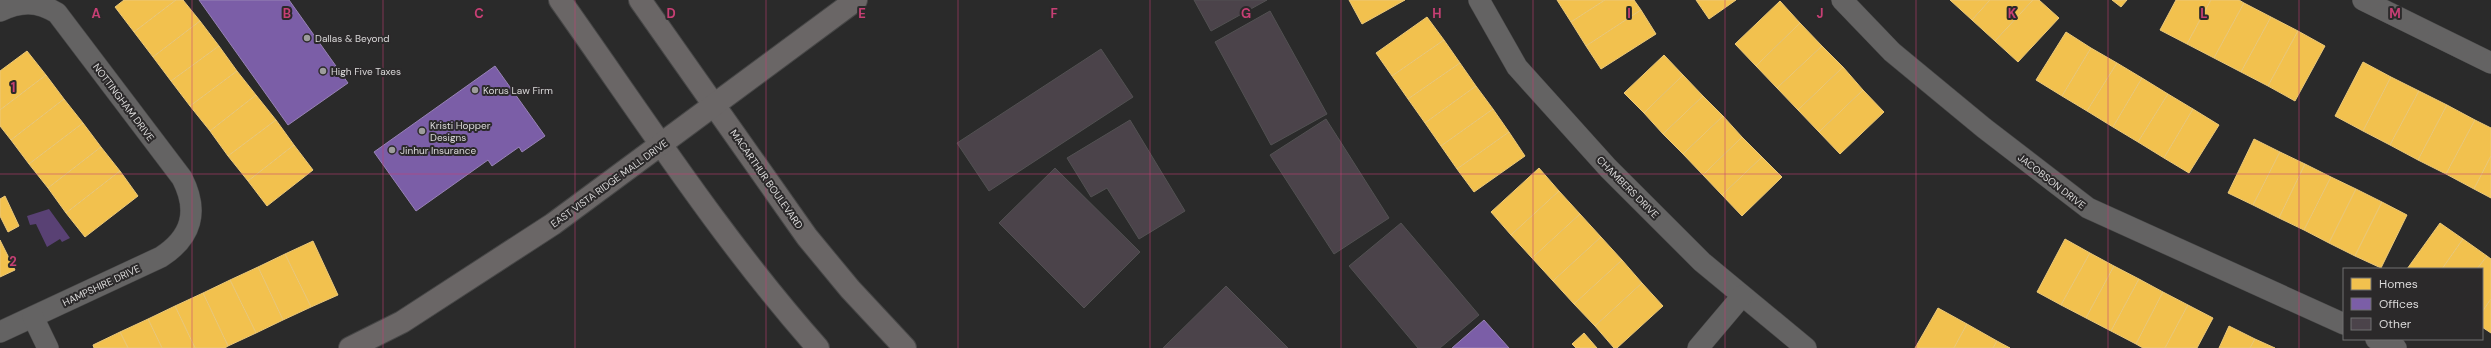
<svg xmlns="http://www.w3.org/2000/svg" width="2491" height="348" font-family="'DM Sans',sans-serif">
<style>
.water{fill:#594174}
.homes{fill:#f2c14e;stroke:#ebc878}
.offices{fill:#7b5ea7;stroke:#9883b6}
.building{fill:#4b434a;stroke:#525152}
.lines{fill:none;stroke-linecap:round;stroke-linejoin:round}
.street-casing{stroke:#474747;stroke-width:22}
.secondary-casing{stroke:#474747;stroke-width:24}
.street{stroke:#646363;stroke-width:21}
.secondary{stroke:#6a6666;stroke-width:22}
.grid{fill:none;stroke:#c73f74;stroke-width:1;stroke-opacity:0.55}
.poi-dot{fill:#9d9c9c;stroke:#2b292a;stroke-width:1.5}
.labels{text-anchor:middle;stroke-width:4;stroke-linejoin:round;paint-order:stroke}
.poi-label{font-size:10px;fill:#dbdada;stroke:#2b292a;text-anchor:start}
.street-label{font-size:10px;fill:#dbdada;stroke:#2b292a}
.grid-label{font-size:13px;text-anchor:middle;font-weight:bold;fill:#c73f74;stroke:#2b292a;stroke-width:4;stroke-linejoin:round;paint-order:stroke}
</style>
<rect width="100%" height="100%" fill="#2a2a2a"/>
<polygon class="water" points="49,209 70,238 62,242 60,239 47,247 36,224 30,225 27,216"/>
<g class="homes">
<polygon points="124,0 176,0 134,32 115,7"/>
<polygon points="176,0 183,0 200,21 153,57 134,32"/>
<polygon points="1349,0 1405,0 1362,24"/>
<polygon points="1557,0 1605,0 1571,22"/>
<polygon points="1605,0 1634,0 1641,10 1586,46 1571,22"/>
<polygon points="1696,0 1736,0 1709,19"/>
<polygon points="1950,0 1990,0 1972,20"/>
<polygon points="1990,0 2033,0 1995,41 1972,20"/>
<polygon points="2033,0 2039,0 2059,18 2018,62 1995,41"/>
<polygon points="2112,0 2127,0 2121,7"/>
<polygon points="2176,0 2211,0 2187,44 2160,30"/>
<polygon points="2211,0 2239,0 2244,3 2214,58 2187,44"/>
<polygon points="1780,1 1800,23 1756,66 1735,44"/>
<polygon points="2244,3 2271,17 2241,72 2214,58"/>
<polygon points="1641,10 1656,34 1601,69 1586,46"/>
<polygon points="1427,17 1444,40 1392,76 1376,53"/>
<polygon points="2271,17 2298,31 2268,86 2241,72"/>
<polygon points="200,21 219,46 171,81 153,57"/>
<polygon points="1800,23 1822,46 1777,88 1756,66"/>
<polygon points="2298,31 2325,46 2295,101 2268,86"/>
<polygon points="2066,32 2091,48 2062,96 2036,80"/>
<polygon points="1444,40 1460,63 1408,99 1392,76"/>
<polygon points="219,46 237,71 190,106 171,81"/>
<polygon points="1822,46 1843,67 1798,110 1777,88"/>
<polygon points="2091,48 2117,63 2087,111 2062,96"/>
<polygon points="27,51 46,75 0,110 0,71"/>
<polygon points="1664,55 1683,75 1644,113 1624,93"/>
<polygon points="2363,62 2391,77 2363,131 2335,116"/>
<polygon points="1460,63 1476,86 1425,123 1408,99"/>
<polygon points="2117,63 2142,78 2113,127 2087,111"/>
<polygon points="1843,67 1863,90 1819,132 1798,110"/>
<polygon points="237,71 256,95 210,131 190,106"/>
<polygon points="46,75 64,99 11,140 0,126 0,110"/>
<polygon points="1683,75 1703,96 1663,134 1644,113"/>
<polygon points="2391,77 2419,91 2390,145 2363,131"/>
<polygon points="2142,78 2168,94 2138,142 2113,127"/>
<polygon points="1476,86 1493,109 1441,146 1425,123"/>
<polygon points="1863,90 1884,112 1840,154 1819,132"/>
<polygon points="2419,91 2447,105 2418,160 2390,145"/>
<polygon points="2168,94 2193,109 2164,158 2138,142"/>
<polygon points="256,95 276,120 228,156 210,131"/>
<polygon points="1703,96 1723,116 1683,154 1663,134"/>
<polygon points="64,99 83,123 29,164 11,140"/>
<polygon points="2447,105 2475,120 2446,174 2418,160"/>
<polygon points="1493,109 1509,132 1457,169 1441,146"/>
<polygon points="2193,109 2219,125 2189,173 2164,158"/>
<polygon points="1723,116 1742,137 1703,175 1683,154"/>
<polygon points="276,120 294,145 248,181 228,156"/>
<polygon points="2475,120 2491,128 2491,156 2474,189 2446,174"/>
<polygon points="83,123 101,147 48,188 29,164"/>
<polygon points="1509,132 1525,156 1474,192 1457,169"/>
<polygon points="1742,137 1762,157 1722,195 1703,175"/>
<polygon points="2254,139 2280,152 2253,205 2228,193"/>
<polygon points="294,145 313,170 267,206 248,181"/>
<polygon points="101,147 120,171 66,213 48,188"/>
<polygon points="2280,152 2305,164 2279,218 2253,205"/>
<polygon points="2491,156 2491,198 2474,189"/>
<polygon points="1762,157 1782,177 1742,216 1722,195"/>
<polygon points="2305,164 2331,177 2304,230 2279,218"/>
<polygon points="1539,168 1559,191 1511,235 1491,212"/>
<polygon points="120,171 138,196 85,237 66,213"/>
<polygon points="2331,177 2356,189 2329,243 2304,230"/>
<polygon points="2356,189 2382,202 2355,256 2329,243"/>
<polygon points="1559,191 1580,214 1532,258 1511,235"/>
<polygon points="5,196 19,226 8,232 0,216 0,199"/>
<polygon points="2382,202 2407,215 2381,268 2355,256"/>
<polygon points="1580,214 1601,237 1553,281 1532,258"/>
<polygon points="2440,223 2463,239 2442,269 2407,269"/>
<polygon points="1601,237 1622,260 1574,304 1553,281"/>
<polygon points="2065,239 2090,253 2061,305 2037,292"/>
<polygon points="2463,239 2487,256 2477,269 2442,269"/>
<polygon points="0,240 15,270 0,277"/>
<polygon points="313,241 338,295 311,307 285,254"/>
<polygon points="2090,253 2114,266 2086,318 2061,305"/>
<polygon points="285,254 311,307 283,320 258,267"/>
<polygon points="2487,256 2491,259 2491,299 2482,312 2482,269 2477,269"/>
<polygon points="1622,260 1642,283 1595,326 1574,304"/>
<polygon points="2114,266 2139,279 2111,331 2086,318"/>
<polygon points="258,267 283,320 256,333 230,280"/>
<polygon points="2139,279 2163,292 2136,344 2111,331"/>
<polygon points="230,280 256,333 228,346 203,293"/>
<polygon points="1642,283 1663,306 1617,348 1614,348 1595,326"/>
<polygon points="2163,292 2188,305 2165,348 2143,348 2136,344"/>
<polygon points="203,293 228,346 225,348 195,348 175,306"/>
<polygon points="2491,299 2491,333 2482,327 2482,312"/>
<polygon points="2188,305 2213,318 2197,348 2165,348"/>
<polygon points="175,306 195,348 162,348 148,319"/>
<polygon points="1938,308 1967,324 1954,348 1915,348"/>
<polygon points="148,319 162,348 128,348 120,332"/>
<polygon points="1967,324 1997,341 1993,348 1954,348"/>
<polygon points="2229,326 2255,339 2250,348 2219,348"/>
<polygon points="120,332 128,348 94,348 93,345"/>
<polygon points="1584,333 1597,348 1576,348 1572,344"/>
<polygon points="2255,339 2275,348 2250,348"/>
<polygon points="1997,341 2010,348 1993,348"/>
</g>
<g class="offices">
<polygon points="199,0 289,0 348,83 288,125"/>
<polygon points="495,66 545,136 522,152 519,147 492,166 488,160 416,211 374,152"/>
<polygon points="1484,320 1509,348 1452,348"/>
</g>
<g class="building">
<polygon points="1194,0 1267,0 1211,31"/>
<polygon points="1270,11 1327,114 1271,145 1215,42"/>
<polygon points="1101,49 1133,97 989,191 957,143"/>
<polygon points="1326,119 1389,218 1334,254 1270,155"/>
<polygon points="1130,120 1185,211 1139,239 1107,188 1091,197 1067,158"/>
<polygon points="1055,168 1140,252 1084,308 999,223"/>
<polygon points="1401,223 1479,315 1440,348 1418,348 1349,266"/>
<polygon points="1226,286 1288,348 1163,348"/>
</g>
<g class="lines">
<defs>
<g id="street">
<polyline points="1479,0 1517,67 1608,168 1702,262 1806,348"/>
<polyline points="1842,0 1892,52 1984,128 2088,208 2344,324"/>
<polyline points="2363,0 2491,63"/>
<path d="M 0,11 C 21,1 37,1 57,13 L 182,178 C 199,211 192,237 161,257 L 0,332"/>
<polyline points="33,317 48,348"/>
<polyline points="2376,339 2396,348"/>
<polyline points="1698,348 1742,296"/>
</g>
<g id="secondary">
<path d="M 560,0 C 643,117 722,240 818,348"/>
<polyline points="640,0 807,237 850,289 905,348"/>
<polyline points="350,348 402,322 553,224 856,0"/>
</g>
</defs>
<use href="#street" class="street-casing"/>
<use href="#secondary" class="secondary-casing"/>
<use href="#street" class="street"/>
<use href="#secondary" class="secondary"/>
</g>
<path class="grid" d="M 192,0 L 192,348M 383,0 L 383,348M 575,0 L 575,348M 766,0 L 766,348M 958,0 L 958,348M 1150,0 L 1150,348M 1341,0 L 1341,348M 1533,0 L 1533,348M 1725,0 L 1725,348M 1916,0 L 1916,348M 2108,0 L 2108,348M 2299,0 L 2299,348M 0,174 L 2491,174"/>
<g class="poi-dot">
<circle cx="307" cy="38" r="4"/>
<circle cx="323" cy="71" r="4"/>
<circle cx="475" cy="90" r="4"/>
<circle cx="422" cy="131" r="4"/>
<circle cx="392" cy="150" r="4"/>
</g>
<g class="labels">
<g class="poi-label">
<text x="315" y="42">Dallas &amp; Beyond</text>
<text x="331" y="75">High Five Taxes</text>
<text x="483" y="94">Korus Law Firm</text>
<text x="430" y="129">Kristi Hopper<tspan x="430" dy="12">Designs</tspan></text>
<text x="400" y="154">Jinhur Insurance</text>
</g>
<g class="street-label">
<text transform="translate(124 102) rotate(53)" y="4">NOTTINGHAM DRIVE</text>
<text transform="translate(767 179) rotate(55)" y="4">MACARTHUR BOULEVARD</text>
<text transform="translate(2052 181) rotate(38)" y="4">JACOBSON DRIVE</text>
<text transform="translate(609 183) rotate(-36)" y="4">EAST VISTA RIDGE MALL DRIVE</text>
<text transform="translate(1628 187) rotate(45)" y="4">CHAMBERS DRIVE</text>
<text transform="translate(101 285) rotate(-25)" y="4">HAMPSHIRE DRIVE</text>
</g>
</g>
<g class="grid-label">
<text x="96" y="18">A</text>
<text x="287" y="18">B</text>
<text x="479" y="18">C</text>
<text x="671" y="18">D</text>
<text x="862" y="18">E</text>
<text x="1054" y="18">F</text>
<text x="1246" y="18">G</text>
<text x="1437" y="18">H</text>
<text x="1629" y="18">I</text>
<text x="1820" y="18">J</text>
<text x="2012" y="18">K</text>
<text x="2204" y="18">L</text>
<text x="2395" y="18">M</text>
<text x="13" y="92">1</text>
<text x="13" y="266">2</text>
</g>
<rect x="2343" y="268" width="140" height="72" fill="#2b292a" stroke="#717070"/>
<rect x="2351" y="278" width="20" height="12" fill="#f2c14e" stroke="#717070"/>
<text x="2379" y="288" font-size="12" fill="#dbdada">Homes</text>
<rect x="2351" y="298" width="20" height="12" fill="#7b5ea7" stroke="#717070"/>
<text x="2379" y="308" font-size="12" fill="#dbdada">Offices</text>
<rect x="2351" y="318" width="20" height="12" fill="#4b434a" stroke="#717070"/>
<text x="2379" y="328" font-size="12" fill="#dbdada">Other</text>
</svg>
